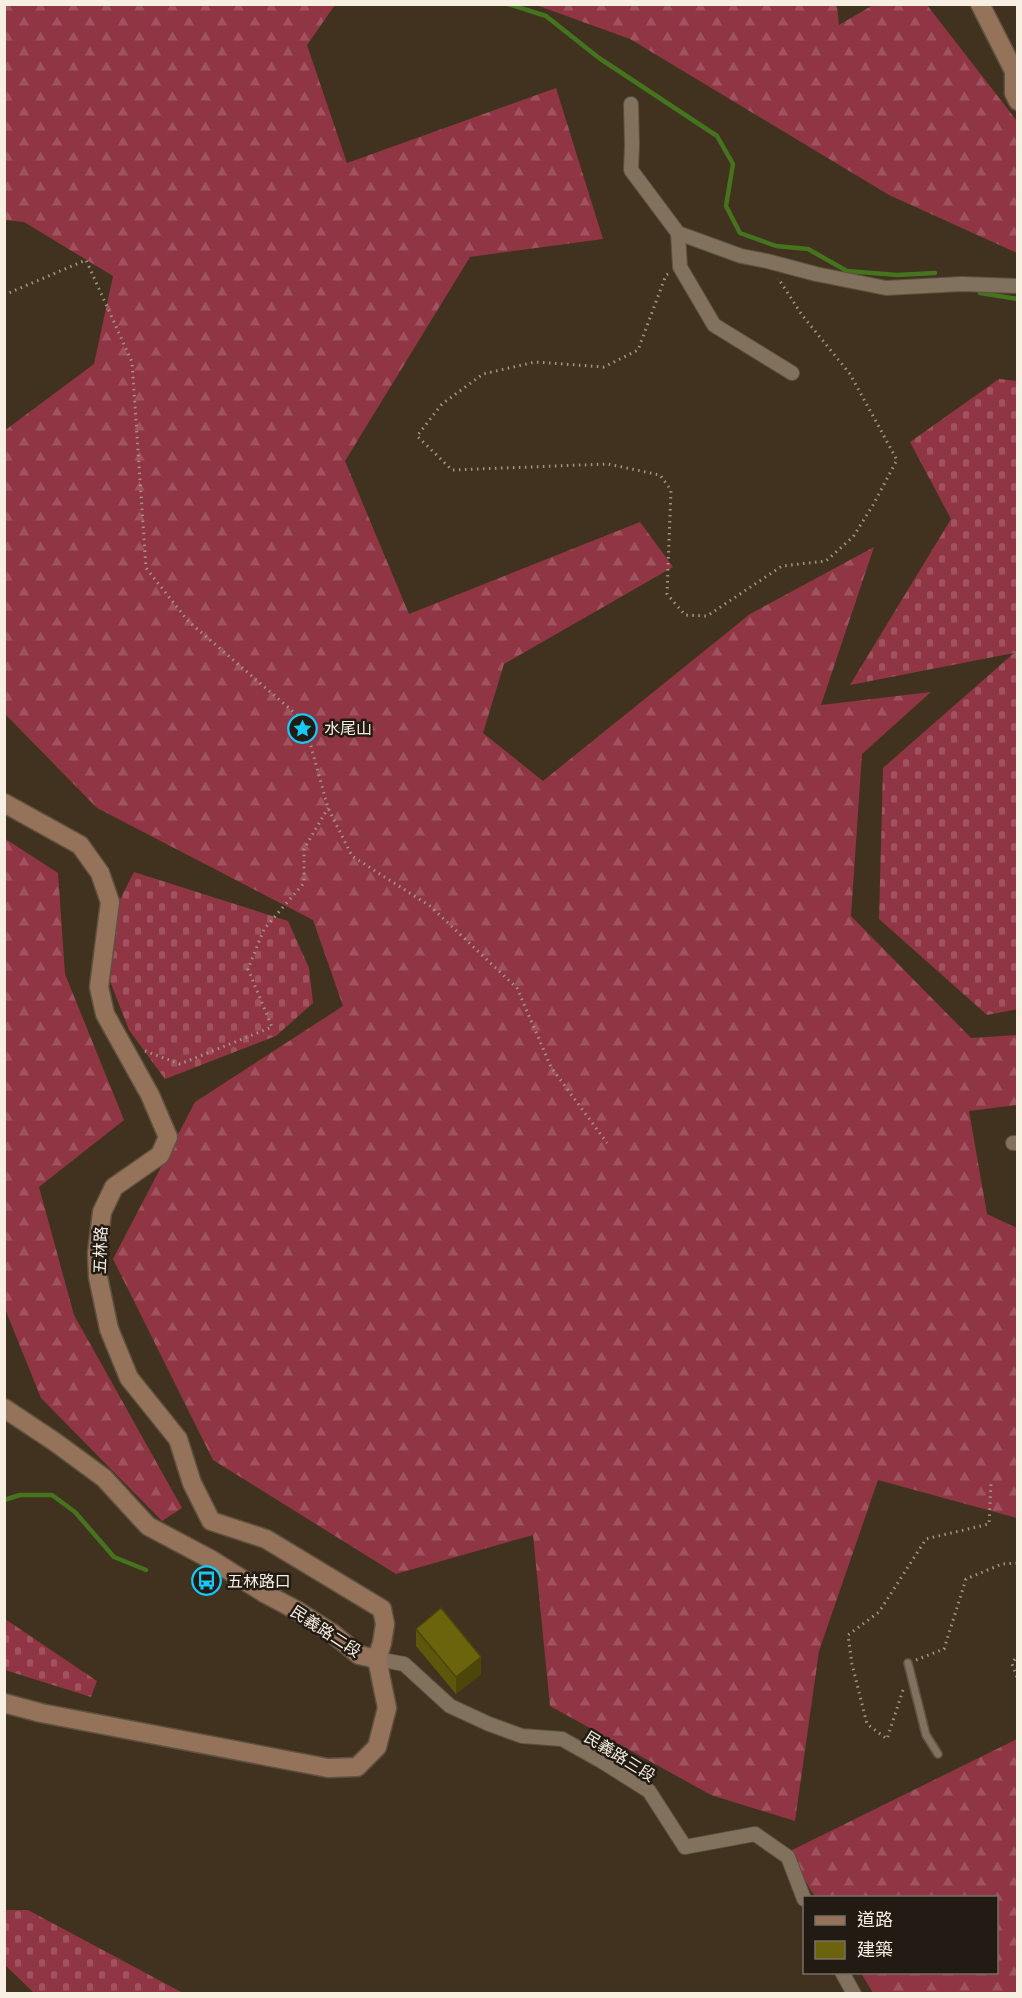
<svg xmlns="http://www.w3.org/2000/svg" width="1022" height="1998" font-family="'Noto Sans','Noto Sans TC',sans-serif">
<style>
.forest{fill:url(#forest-firs)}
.cemetery{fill:url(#cemetery-stones)}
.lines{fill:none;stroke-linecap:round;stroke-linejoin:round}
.stream{stroke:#45731e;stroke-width:4.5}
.lane-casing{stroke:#5d5140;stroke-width:10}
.street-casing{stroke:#5d5140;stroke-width:16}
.secondary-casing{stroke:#5d5140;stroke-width:21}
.path{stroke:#a19586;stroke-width:3;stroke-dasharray:1.5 4.5;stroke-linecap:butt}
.lane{stroke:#82715d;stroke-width:7}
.street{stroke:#82715d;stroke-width:14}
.secondary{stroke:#95725a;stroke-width:18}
.wall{fill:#5d560b}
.shaded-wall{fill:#4c4609}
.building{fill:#6c640d;stroke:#4c4609;stroke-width:1.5}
.labels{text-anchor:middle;stroke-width:5;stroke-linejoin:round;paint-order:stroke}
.poi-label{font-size:16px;fill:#f8efe3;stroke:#221b13;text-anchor:start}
.street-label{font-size:16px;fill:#f8efe3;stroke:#221b13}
</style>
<defs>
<pattern id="forest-firs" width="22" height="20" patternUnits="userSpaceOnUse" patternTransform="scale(1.5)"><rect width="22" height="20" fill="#903544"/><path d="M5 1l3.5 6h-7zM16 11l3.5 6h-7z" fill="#a0535f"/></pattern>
<pattern id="cemetery-stones" width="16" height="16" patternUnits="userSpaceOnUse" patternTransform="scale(1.5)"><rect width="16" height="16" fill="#903544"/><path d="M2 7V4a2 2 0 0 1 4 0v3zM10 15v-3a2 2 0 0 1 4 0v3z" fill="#a0535f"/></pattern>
</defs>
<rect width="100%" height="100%" fill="#40321f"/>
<g class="forest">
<polygon points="5,5 335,5 307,45 347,163 556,88 603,239 470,257 345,461 409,614 640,522 673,567 504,664 483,733 543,781 750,614 874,547 821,705 931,692 862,754 851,916 971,1038 1017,1035 1017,1105 969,1111 987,1214 1017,1228 1017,1518 878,1480 819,1651 795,1821 711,1795 550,1706 533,1535 396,1574 213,1460 113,1259 195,1102 343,1006 313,920 97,808 5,714 4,431 94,364 113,276 24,222 5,220"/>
<polygon points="536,5 837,5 839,25 873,5 927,5 1017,121 1017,253 889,195 630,39"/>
<polygon points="4,838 58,873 65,974 124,1120 39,1187 74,1315 182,1508 162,1521 41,1398 5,1309"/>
<polygon points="1017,1739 1017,1993 873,1993 861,1973 996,1972 996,1898 815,1897 788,1852"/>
</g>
<g class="cemetery">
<polygon points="999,379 1018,381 1018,1009 987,1015 879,919 883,768 1014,653 850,685 951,519 910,442"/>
<polygon points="134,872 288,921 309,968 313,1003 276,1036 165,1079 129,1030 103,963 114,911"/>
<polygon points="5,1619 97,1681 91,1697 5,1670"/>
<polygon points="4,1910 28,1910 183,1993 34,1993 5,1965"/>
</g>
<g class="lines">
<g class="stream">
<polyline points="508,4 546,16 599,58 717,136 733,164 726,206 740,233 776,246 808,249 847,271 897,275 935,273"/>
<polyline points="980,293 1018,299"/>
<polyline points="4,1500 20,1495 52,1495 75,1512 114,1557 146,1570"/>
</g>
<defs>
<polyline id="lane" points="908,1663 926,1735 938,1754"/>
<g id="street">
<polyline points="631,104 632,145 631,170 678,233 741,256 767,261 816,274 886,288 962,284 1018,286"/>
<polyline points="678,233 680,267 714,325 792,373"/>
<polyline points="1013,1143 1018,1143"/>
<polyline points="377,1659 404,1664 450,1706 489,1724 522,1736 562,1739 603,1762 649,1791 685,1847 755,1834 788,1857 804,1899"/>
<polyline points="842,1972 854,1994"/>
</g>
<g id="secondary">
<polyline points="980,4 1014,71 1014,93 1018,101"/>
<polyline points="4,803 80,845 100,873 110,902 99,987 105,1014 150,1095 168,1137 160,1155 114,1187 102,1212 97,1253 98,1277 109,1329 129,1378 178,1439 192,1483 211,1521 266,1539 382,1609 385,1624 382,1643 377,1659 387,1708 377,1747 357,1767 328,1768 41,1713 4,1703"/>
<polyline points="4,1408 55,1442 104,1478 148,1526 212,1560 264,1593 298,1611 332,1633 359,1655 377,1659"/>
</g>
</defs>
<use href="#lane" class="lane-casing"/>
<use href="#street" class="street-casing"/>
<use href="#secondary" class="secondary-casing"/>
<g class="path">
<polyline points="668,274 666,275 638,350 604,367 535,362 483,374 442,404 417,436 452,470 608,464 660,475 671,490 667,594 685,615 707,616 782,566 826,561 853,537 873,505 897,460 850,374 802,315 778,278"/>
<polyline points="4,295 86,260 132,362 146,568 188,621 304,721 328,808 352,856 430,906 517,988 551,1067 607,1143"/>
<polyline points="145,1051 180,1064 272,1027 248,969 264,929 304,883 304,849 328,808"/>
<polyline points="1018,1654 1012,1664 1018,1680"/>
<polyline points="916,1660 944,1649 966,1579 1002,1564 1018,1563"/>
<polyline points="903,1690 887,1739 867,1724 852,1664 848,1635 879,1612 926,1539 989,1524 991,1483"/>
</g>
<use href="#lane" class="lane"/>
<use href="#street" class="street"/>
<use href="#secondary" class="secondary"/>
</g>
<polygon class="wall" points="416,1629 481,1674 456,1694 416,1646"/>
<polygon class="shaded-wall" points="481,1657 481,1674 456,1694 456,1677"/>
<polygon class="building" points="441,1608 481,1657 456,1677 416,1629"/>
<defs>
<symbol id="sight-ring" viewBox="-11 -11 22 22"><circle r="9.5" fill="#221b13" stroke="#14cafb" stroke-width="1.5"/><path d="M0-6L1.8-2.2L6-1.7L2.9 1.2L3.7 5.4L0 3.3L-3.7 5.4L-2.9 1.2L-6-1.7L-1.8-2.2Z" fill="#14cafb"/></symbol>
<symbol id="bus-ring" viewBox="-11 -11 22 22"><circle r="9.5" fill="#221b13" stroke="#14cafb" stroke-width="1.5"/><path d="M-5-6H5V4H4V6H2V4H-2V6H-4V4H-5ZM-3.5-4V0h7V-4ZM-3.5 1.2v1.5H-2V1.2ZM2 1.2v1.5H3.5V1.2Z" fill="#14cafb"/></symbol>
</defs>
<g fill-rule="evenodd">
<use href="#sight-ring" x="286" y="712" width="33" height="33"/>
<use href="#bus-ring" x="190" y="1564" width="33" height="33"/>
</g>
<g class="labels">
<g class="poi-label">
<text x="324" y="734">水尾山</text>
<text x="227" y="1587">五林路口</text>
</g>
<g class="street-label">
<text transform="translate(100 1250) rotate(-88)" y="6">五林路</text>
<text transform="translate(326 1631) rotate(33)" y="6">民義路二段</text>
<text transform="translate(620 1756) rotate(32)" y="6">民義路三段</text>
</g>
</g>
<rect width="1022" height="1998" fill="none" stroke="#f8efe3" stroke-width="12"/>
<rect x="803" y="1896" width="195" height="78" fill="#221b13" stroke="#787066" stroke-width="1.5"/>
<rect x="815" y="1916" width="30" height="9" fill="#95725a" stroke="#787066" stroke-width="1.5"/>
<text x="857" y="1926" font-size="18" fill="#f8efe3">道路</text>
<rect x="815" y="1941" width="30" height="18" fill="#6c640d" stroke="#787066" stroke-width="1.5"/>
<text x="857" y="1956" font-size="18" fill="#f8efe3">建築</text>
</svg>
